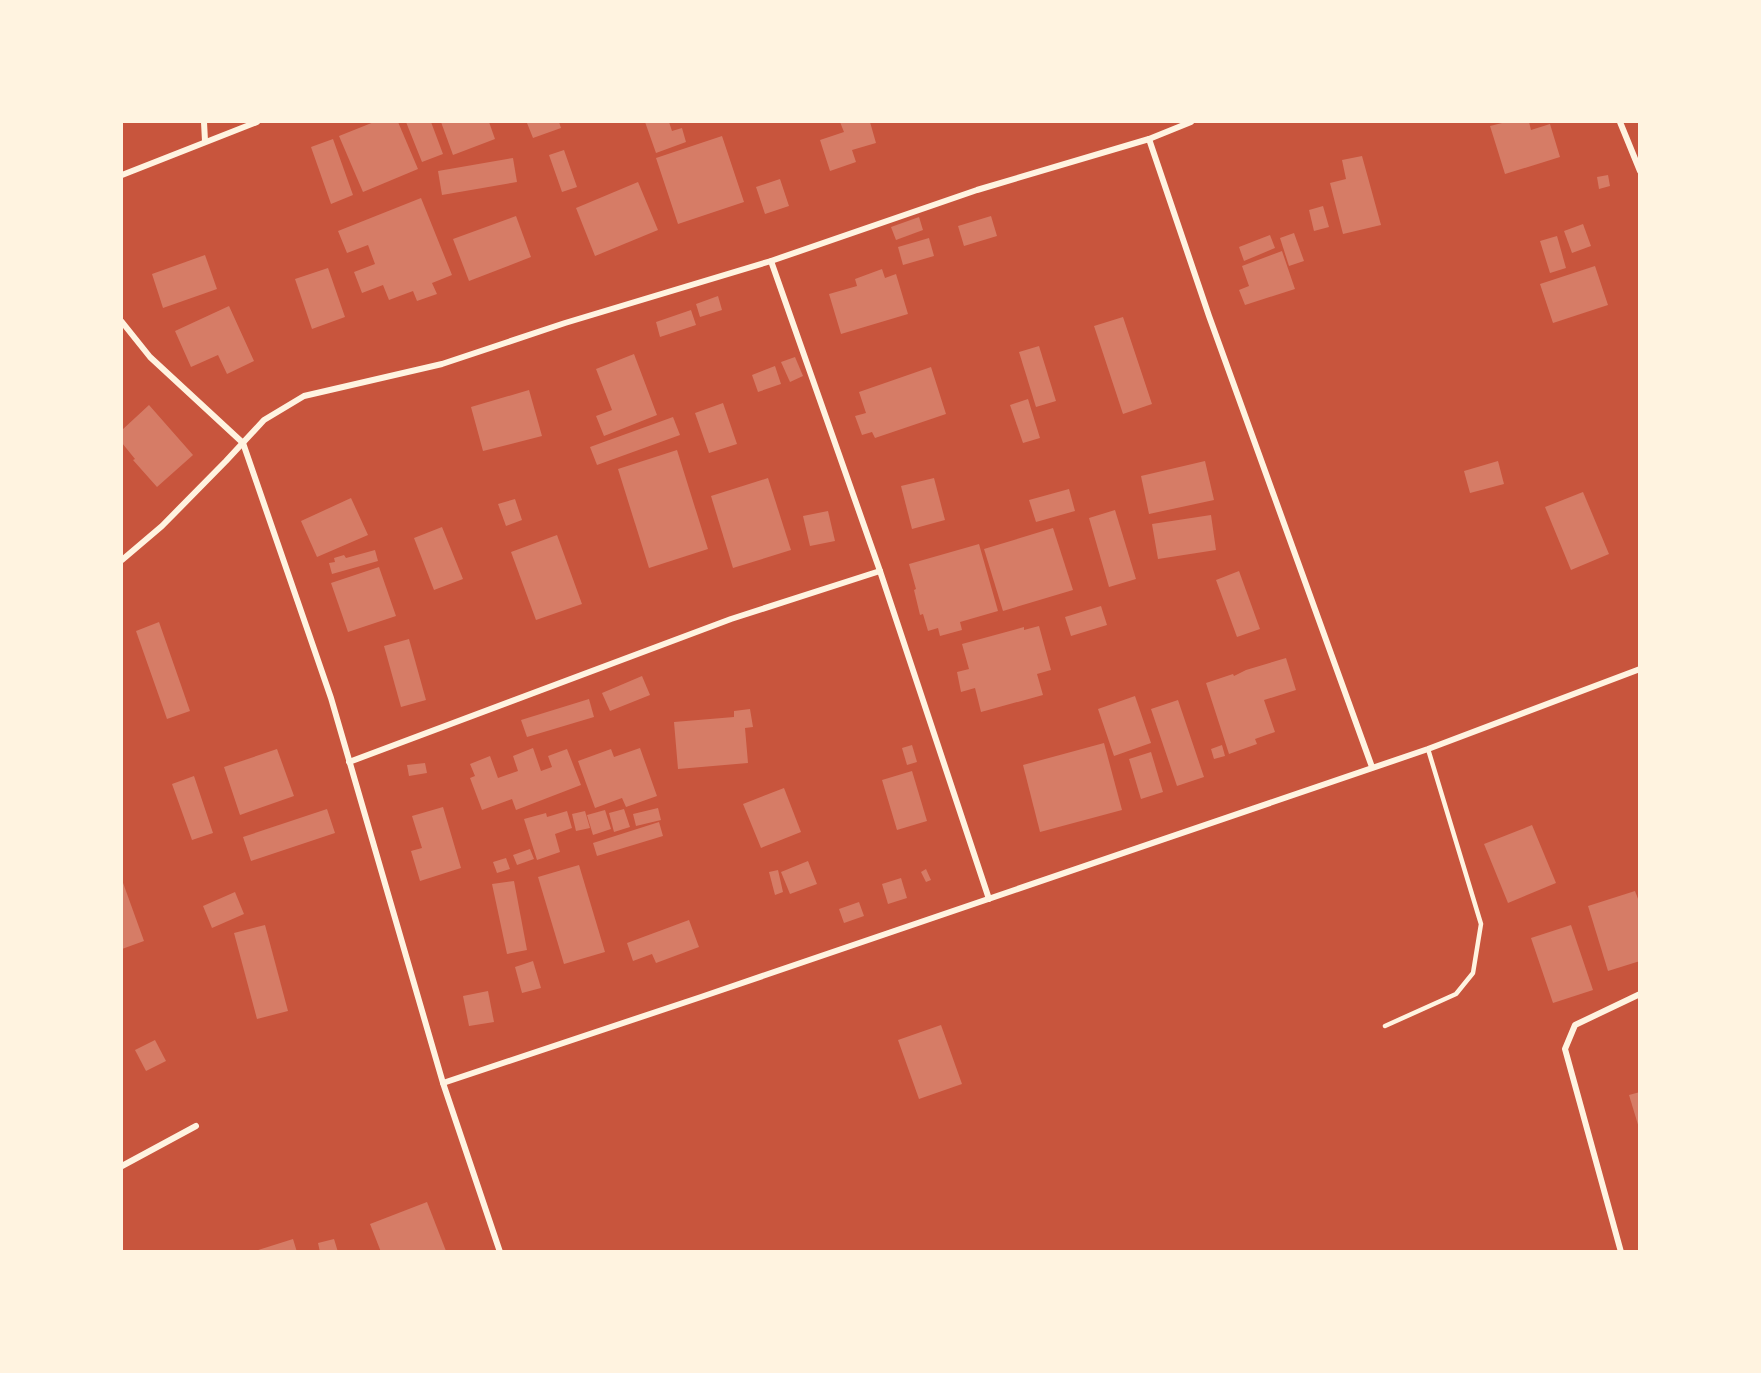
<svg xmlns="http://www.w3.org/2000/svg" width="1761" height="1373" font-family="Manrope,sans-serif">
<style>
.building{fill:#d67c66}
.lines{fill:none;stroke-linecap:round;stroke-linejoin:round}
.service{stroke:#fff3e0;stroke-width:4.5}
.minor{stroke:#fff3e0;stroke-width:6}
</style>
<rect width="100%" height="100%" fill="#c8553d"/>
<g class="building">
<polygon points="374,122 398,122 418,169 363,192 339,136"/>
<polygon points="406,122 431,122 443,154 422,162"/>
<polygon points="441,122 489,122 495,139 453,155"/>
<polygon points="531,122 559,122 561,128 533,138 527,123"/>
<polygon points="645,122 669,122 672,131 682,128 686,142 656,153"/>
<polygon points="840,122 870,122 876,143 852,150 856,162 830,171 820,140 844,132"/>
<polygon points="1506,122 1529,122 1531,130 1550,124 1560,157 1505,174 1490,126"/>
<polygon points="722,136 744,202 678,224 656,158"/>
<polygon points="333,139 353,195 331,204 311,147"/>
<polygon points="564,150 577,187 562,192 549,155"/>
<polygon points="1362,156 1381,225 1343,234 1330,183 1346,179 1342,160"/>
<polygon points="513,158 517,182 442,195 438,171"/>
<polygon points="1608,175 1610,186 1599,189 1597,177"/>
<polygon points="780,179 789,206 765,214 756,187"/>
<polygon points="638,182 658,230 595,256 576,208"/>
<polygon points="421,198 452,275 432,283 437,294 417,301 413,291 389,300 383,285 362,293 354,272 375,264 368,245 347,253 338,231"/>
<polygon points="1323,206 1329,227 1314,231 1309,210"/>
<polygon points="516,216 531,257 469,281 453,239"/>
<polygon points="991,216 997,236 964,246 958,226"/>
<polygon points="919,217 923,230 896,240 891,227"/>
<polygon points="1583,224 1591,246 1572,253 1564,231"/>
<polygon points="1294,233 1304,261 1289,266 1280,238"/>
<polygon points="1270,235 1275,248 1244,261 1239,247"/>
<polygon points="1557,236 1566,268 1550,273 1540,241"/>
<polygon points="929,238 934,256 903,265 898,247"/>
<polygon points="1282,251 1295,289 1245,305 1239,290 1249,286 1242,266"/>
<polygon points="205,255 217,289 163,308 152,274"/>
<polygon points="1595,266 1608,305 1553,323 1540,284"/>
<polygon points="328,268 345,317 312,329 295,279"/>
<polygon points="882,269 885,278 896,274 908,314 841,334 829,294 857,286 855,279"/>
<polygon points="718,296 722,310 700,317 696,304"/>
<polygon points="229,306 254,361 227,374 218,355 191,367 175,331"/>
<polygon points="691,310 696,325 660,337 656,322"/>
<polygon points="1123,317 1152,404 1123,414 1094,326"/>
<polygon points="1039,346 1056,401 1036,407 1019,352"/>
<polygon points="634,354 657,415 604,436 596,416 612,410 596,369"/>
<polygon points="795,357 803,376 790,382 781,362"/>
<polygon points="775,366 781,384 758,392 752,375"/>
<polygon points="931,367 946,414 875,438 872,432 862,435 855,416 866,413 859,392"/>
<polygon points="529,390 542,436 483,451 471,407"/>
<polygon points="1028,399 1040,438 1023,443 1010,405"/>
<polygon points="723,403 737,444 709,453 695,413"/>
<polygon points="149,405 193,455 157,487 133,460 135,459 122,443 122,430"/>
<polygon points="673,417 680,435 597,465 590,447"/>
<polygon points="677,450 708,549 649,568 618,469"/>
<polygon points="1205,461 1214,500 1149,514 1141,476"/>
<polygon points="1498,461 1504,484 1470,493 1464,471"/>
<polygon points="768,478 791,550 733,568 711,496"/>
<polygon points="934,478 945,520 912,529 901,486"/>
<polygon points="1069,489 1075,511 1036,522 1029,500"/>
<polygon points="1583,492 1609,554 1571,570 1545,507"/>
<polygon points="351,498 368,535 317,557 301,521"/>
<polygon points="515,499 522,520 506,526 498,504"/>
<polygon points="1115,510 1136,579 1109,587 1089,518"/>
<polygon points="828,511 835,541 810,546 803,516"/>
<polygon points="1211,515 1216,550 1158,559 1152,524"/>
<polygon points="442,527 463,579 434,590 414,538"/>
<polygon points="1053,528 1073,590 1003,611 984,549"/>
<polygon points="557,535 582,604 536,620 511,552"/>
<polygon points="979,544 998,611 960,622 962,630 940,636 938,628 928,631 923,614 920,615 914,590 916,589 909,564"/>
<polygon points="375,550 378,561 332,574 329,563 335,562 334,558 344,555 346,558"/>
<polygon points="379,567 396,616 348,632 331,583"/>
<polygon points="1239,571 1260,629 1237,637 1216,580"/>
<polygon points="1101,606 1107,625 1071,636 1065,617"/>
<polygon points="159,622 190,711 167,719 136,631"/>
<polygon points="1039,626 1051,670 1037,674 1043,695 981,712 975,688 961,692 957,672 969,669 962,644 1024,627 1024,630"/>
<polygon points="409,639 426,700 401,707 384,646"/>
<polygon points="1286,658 1296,690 1264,700 1275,732 1255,739 1257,744 1229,754 1206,683 1233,674 1234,676 1246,670"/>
<polygon points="642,676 650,695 610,711 602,693"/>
<polygon points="1135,696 1151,743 1114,756 1098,709"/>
<polygon points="589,699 594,717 527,737 521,720"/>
<polygon points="1178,700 1204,777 1177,786 1151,709"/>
<polygon points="750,709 753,727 745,728 748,763 678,769 674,722 734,717 734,711"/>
<polygon points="1104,743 1122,810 1040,832 1023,765"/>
<polygon points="912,745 917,762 907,765 902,748"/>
<polygon points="1222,745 1225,756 1214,759 1211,749"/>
<polygon points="533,748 541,771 552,767 548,756 567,749 581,785 516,810 512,799 482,810 470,778 475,776 470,764 490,756 498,778 518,771 513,756"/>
<polygon points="640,748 657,796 626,807 622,798 595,808 578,761 611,749 614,757"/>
<polygon points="277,749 294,796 240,815 224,767"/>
<polygon points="1151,752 1163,792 1141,799 1129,759"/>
<polygon points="425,763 427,773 409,776 407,765"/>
<polygon points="912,771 927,821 897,830 882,780"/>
<polygon points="194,776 213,833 192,840 172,784"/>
<polygon points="784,788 801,832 761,848 743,804"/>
<polygon points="443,807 461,868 420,881 411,851 422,848 412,816"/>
<polygon points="658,808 661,820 636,826 633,814"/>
<polygon points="327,809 335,833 251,861 243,837"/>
<polygon points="624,809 630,827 614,832 609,813"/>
<polygon points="605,810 611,829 593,835 587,815"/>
<polygon points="567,811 572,828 555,834 560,852 537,860 524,819 546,813 547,817"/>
<polygon points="585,811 590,828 576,831 572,814"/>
<polygon points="659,822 663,836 597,856 593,843"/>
<polygon points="1532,825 1556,883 1508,903 1484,844"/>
<polygon points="530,849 534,859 517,865 513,855"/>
<polygon points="506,858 510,869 497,873 493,862"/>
<polygon points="808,861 817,884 790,894 781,872"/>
<polygon points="579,865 605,952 564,964 538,877"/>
<polygon points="926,869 931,880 926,882 921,872"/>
<polygon points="778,870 783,892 775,895 769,872"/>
<polygon points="901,878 907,898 888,904 882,884"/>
<polygon points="122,880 144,941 122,949"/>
<polygon points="514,881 527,950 507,954 492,884"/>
<polygon points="1635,891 1640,904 1640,961 1608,971 1588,906"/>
<polygon points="235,892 244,914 212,928 203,906"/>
<polygon points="859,902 864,916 844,923 839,909"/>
<polygon points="689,920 699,947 656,963 652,954 633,961 627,943"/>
<polygon points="265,925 288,1011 257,1019 234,933"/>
<polygon points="1571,925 1593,990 1553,1003 1531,938"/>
<polygon points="533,961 541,988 522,993 515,967"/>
<polygon points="488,991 494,1022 469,1026 463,996"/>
<polygon points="941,1025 962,1084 919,1099 898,1040"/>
<polygon points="155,1040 166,1061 146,1071 135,1050"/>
<polygon points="1640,1092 1640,1128 1639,1128 1629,1095"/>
<polygon points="427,1202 446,1251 381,1252 370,1224"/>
<polygon points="293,1239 297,1252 255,1252 255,1251"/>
<polygon points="334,1239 338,1252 320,1252 318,1243"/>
</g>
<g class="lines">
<polyline class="service" points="1385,1026 1456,994 1473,973 1481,924 1428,749"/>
<g class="minor">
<polyline points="204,122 205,141"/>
<polyline points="1620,122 1640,171"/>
<polyline points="1149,139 1209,316 1372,767"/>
<polyline points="122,175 257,122"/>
<polyline points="771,261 880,571 989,899"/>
<polyline points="122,322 150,357 243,443 331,698 443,1083 500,1252"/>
<polyline points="122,560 162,526 226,461 264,420 304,396 442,364 565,323 771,261 977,190 1149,139 1191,122"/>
<polyline points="349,762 731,619 880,571"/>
<polyline points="443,1083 701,997 1428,749 1640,669"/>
<polyline points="122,1166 196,1126"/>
<polyline points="1621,1252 1565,1049 1575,1025 1640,994"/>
</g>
</g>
<rect width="1761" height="1373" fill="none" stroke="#fff3e0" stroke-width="246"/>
</svg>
